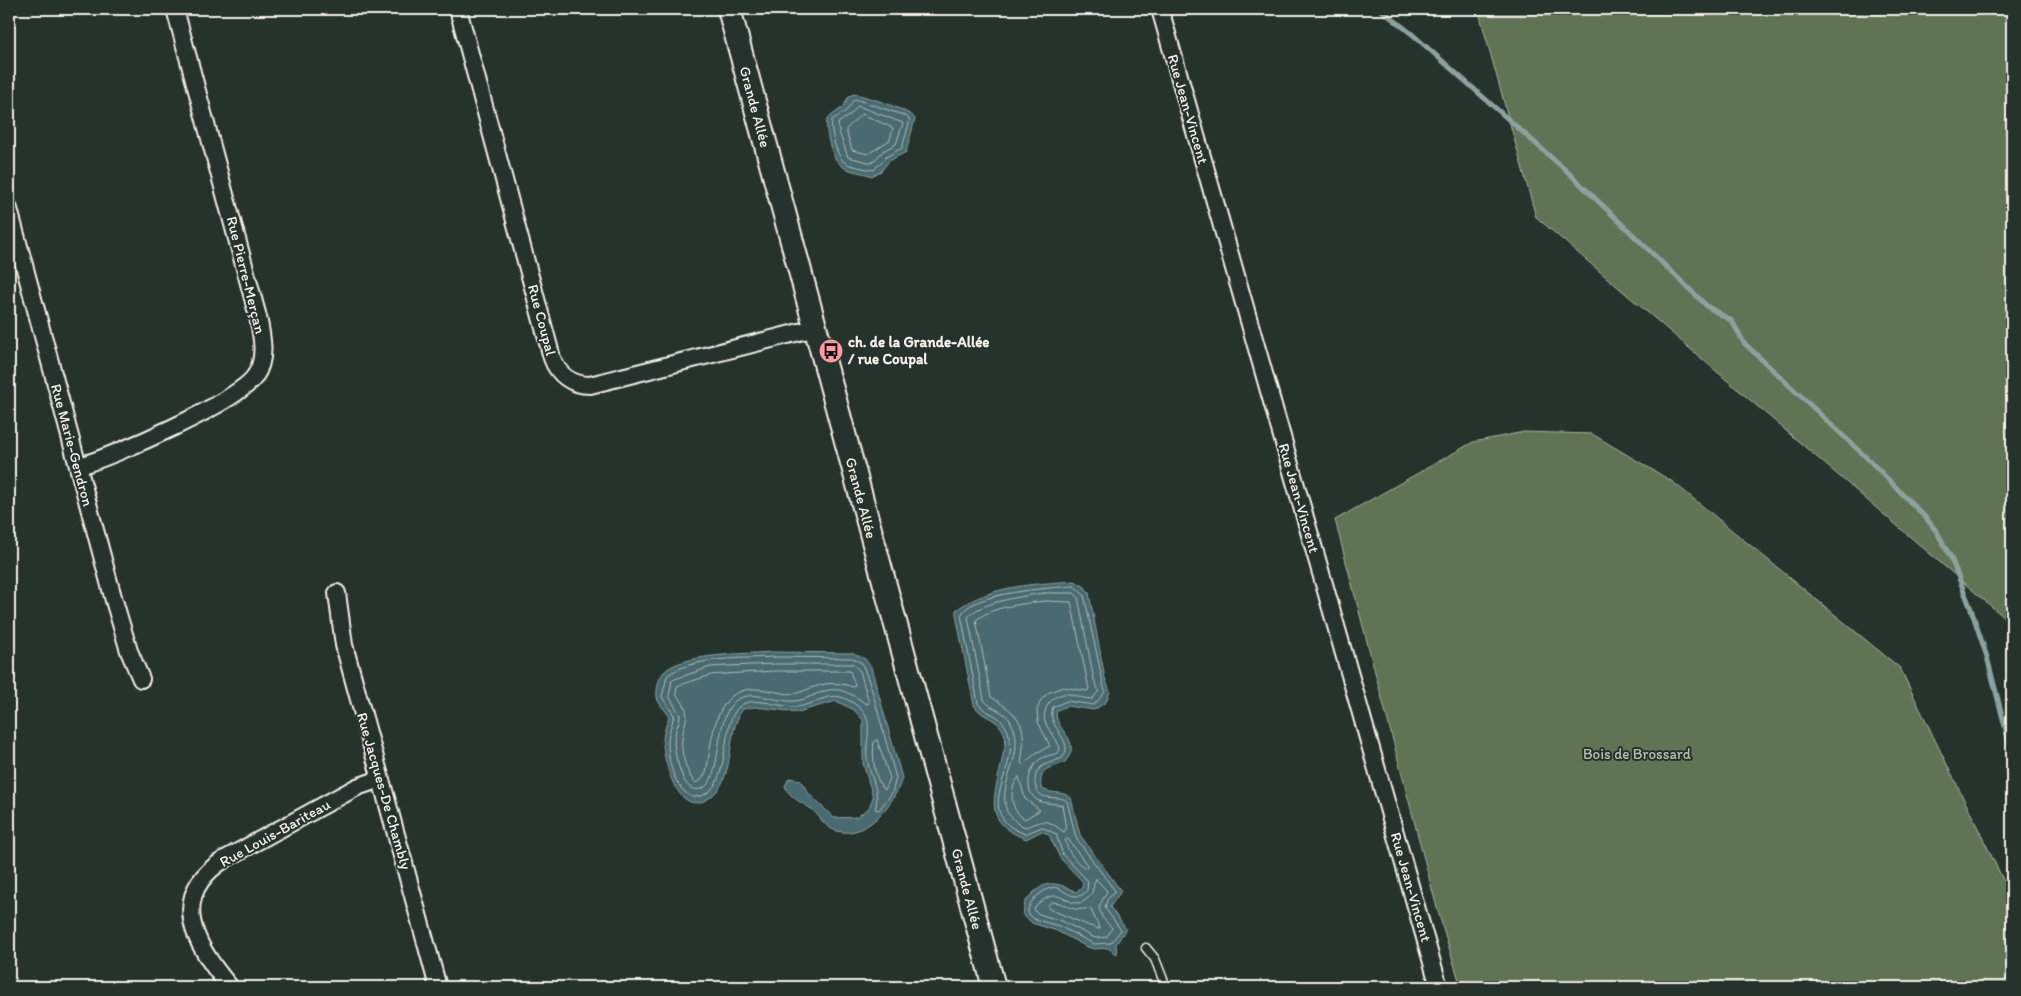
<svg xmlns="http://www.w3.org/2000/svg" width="2021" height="996" font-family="Itim,sans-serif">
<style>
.green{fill:#607355;stroke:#aab29e}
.water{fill:#496b70;stroke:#8da1a0}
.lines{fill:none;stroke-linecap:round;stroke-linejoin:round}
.shore{stroke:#b0bbb8;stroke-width:1}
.stream{stroke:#8da1a0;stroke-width:5}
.lane-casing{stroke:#f4f1e8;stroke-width:11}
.street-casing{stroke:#f4f1e8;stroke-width:20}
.secondary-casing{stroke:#f4f1e8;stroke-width:26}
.lane{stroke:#26332d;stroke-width:8}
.street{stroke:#26332d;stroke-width:16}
.secondary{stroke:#26332d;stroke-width:22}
.labels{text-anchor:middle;stroke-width:4;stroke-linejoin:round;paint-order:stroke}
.street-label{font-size:15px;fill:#f4f1e8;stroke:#26332d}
.poi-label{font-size:15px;font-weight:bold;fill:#f4f1e8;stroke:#26332d;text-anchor:start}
.park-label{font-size:15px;fill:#b9bfad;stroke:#26332d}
</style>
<rect width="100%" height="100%" fill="#26332d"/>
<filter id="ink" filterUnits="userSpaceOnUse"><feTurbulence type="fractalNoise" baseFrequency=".02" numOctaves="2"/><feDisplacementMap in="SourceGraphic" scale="10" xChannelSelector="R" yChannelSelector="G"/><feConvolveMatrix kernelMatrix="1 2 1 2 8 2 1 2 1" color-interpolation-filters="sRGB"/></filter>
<g filter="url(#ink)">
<g class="green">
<polygon points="1478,9 2012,9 2012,624 1536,217"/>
<polygon points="1524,432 1592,434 1673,482 1900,668 2012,898 2012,987 1461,987 1437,908 1335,520 1473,442"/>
</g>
<g class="water">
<path d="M 854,94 C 866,96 911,110 915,119 L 906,152 L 889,161 L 881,171 L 872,176 C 863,172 849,172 842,166 C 831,159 825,131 827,119 L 843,107 L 849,96 Z"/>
<path d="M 1075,581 L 1085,587 L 1089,593 L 1105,678 L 1110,692 L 1106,702 L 1094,710 L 1067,706 L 1057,710 C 1051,730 1085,739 1065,762 C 1050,770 1039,765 1041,788 C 1050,795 1063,790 1071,798 L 1080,835 L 1121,891 L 1110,907 L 1126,929 L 1116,944 L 1117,955 L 1108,948 L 1094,949 L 1085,946 L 1057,931 L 1032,923 L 1023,915 L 1025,902 C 1042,881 1053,879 1076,892 L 1082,888 L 1083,882 L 1060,858 L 1049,835 L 1042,831 L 1026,839 C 978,821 997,792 1003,755 C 1004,749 1007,743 1005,736 C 999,716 983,720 974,705 L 956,615 L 956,610 C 991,585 1035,584 1075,581 Z"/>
<path d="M 773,652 L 853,653 L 865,659 L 871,667 L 902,778 C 895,804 863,844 832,829 C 822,824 819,814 810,808 C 799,801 790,798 785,786 L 789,778 L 800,780 L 810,795 L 834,818 L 857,817 L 869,808 L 873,797 L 863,763 L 863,720 L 854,710 L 836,701 L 798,712 L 755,707 L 743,709 C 725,734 736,775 713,795 C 680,824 664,765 663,743 C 663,733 666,725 669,717 C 666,709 658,705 657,697 C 656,689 659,677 664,672 C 682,653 748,654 773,652 Z"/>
</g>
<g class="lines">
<g class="shore">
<path d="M 855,99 L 906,116 L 910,120 L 902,148 L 886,157 L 874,170 C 867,169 849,166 844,162 C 836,155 830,130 832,120 L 846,111 Z"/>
<polygon points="858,106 903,123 896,144 883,151 872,163 848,157 839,132 838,123 850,115"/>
<polygon points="862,114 893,128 890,140 868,154 852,150 846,130"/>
<path d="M 1074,586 L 1084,595 L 1105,692 L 1094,705 L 1067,701 L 1053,707 C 1045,727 1077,742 1062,758 C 1049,764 1034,764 1035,783 C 1036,789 1037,793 1043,796 C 1051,799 1060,796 1067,801 L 1076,838 L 1115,891 L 1107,900 L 1105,908 L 1121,930 L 1111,943 L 1094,944 L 1059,926 L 1034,919 L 1028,913 C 1028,905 1032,901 1037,896 C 1060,877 1061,896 1077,896 C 1082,896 1084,894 1087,890 L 1088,881 L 1063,855 L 1056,834 L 1042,827 L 1025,834 C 969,813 1020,769 1009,735 C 1002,711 987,717 978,703 L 961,615 C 971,592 1051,588 1074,586 Z"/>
<path d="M 1044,593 L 1074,593 L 1078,597 L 1094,680 L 1099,691 L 1092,699 C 1084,699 1077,696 1069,694 C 1054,692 1041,708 1045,722 C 1049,732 1058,739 1060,749 L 1058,753 C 1052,755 1044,756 1039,760 C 1028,769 1023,793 1039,801 C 1046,804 1055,803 1062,805 L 1066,829 L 1064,832 C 1045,818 1046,820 1025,827 L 1018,824 L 1007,812 C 996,781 1028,755 1011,722 C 1005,710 991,710 984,700 L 968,617 C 979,602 1025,596 1044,593 Z"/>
<path d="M 1044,601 L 1071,602 L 1089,689 L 1087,691 L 1063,687 L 1048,693 L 1041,700 L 1037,710 L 1038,722 L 1050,746 L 1036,753 L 1023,765 L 1021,763 C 1027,726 1023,717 991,697 L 976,620 C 992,606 1024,604 1044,601 Z"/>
<path d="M 774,657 L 852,658 L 862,663 L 872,690 L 896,778 L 892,793 L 879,810 L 875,809 C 881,791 869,775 867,758 C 865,733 878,717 850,701 C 842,696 833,695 825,698 C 814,701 803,708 792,707 C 778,706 752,696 740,706 C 717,723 735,797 693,797 C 673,790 665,753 669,734 C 670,728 673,722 674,715 L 662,697 L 667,676 C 692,656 743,659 774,657 Z"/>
<path d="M 774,664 L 853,664 L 860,671 L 869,703 L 866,704 C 858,698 849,692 839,690 C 823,687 810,700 795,701 C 777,703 752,688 735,701 C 718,715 720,757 712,777 C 706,792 690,795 683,778 C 678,765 672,748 675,734 C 676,727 680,722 680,715 L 669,696 L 672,680 L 710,667 Z"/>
<path d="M 774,671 L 850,671 L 855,685 L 853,687 C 836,681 825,683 808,689 C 804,691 798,693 793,694 C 781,694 768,689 755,689 C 713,688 712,742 706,773 L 700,781 L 695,783 C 686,772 680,751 682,738 C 685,717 693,713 676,694 L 677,686 L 711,675 Z"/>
<path d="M 877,740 L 890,778 L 885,790 C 874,781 872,756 874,742 Z"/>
<path d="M 1019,777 L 1025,799 L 1040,810 L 1025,819 C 1010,812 1008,788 1019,777 Z"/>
<path d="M 1068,839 L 1087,865 L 1087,868 C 1078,866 1067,851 1065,841 Z"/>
<path d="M 1096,879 L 1107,891 L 1099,907 L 1102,917 L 1112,928 L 1107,937 L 1095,938 L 1062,921 L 1039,914 L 1034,911 C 1035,906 1037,905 1041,902 C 1062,884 1070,913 1087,899 C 1095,893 1092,885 1096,879 Z"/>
<path d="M 1052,902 C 1068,902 1067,913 1090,908 L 1100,929 C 1097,930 1057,912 1049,909 L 1048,906 Z"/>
</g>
<polyline class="stream" points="1380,9 1412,34 1570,174 1708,307 1732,321 1744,343 1868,459 1926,518 1937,532 1951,558 1971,609 1987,657 2012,754"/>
<defs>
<polyline id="lane" points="1146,948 1155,959 1166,987"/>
<g id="street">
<path d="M 458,9 L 552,358 C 558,375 572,385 590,385 L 815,328"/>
<polyline points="1160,9 1439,987"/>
<polyline points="9,209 113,597 129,651 141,679"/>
<path d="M 79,466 C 112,457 238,402 255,376 C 267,359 262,336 258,317 L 175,9"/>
<polyline points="337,593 344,645 438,987"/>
<path d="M 230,987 C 195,946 166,896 225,859 L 357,787 L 380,779"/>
</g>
<polyline id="secondary" points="729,9 994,987"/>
</defs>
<use href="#lane" class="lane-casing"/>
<use href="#street" class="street-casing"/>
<use href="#secondary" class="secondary-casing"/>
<use href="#lane" class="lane"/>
<use href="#street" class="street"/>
<use href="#secondary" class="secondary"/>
</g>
</g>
<defs>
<symbol id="bus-disc" viewBox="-11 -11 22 22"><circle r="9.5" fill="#ff9aa2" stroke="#26332d"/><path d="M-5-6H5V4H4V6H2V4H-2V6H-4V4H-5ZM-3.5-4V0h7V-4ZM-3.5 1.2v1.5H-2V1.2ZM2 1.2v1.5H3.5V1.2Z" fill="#111"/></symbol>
</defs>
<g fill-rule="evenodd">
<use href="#bus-disc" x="817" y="337" width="28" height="28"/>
</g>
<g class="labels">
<g class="street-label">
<text transform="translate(755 107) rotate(75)" y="5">Grande Allée</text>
<text transform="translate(1188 109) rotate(74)" y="5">Rue Jean-Vincent</text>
<text transform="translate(246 275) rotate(76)" y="5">Rue Pierre-Merçan</text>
<text transform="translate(542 320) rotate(75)" y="5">Rue Coupal</text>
<text transform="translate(72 445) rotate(75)" y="5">Rue Marie-Gendron</text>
<text transform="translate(861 498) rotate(75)" y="5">Grande Allée</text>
<text transform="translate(1299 498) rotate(74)" y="5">Rue Jean-Vincent</text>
<text transform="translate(384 791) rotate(74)" y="5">Rue Jacques-De Chambly</text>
<text transform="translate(275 833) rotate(-29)" y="5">Rue Louis-Bariteau</text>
<text transform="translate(1411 887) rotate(74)" y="5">Rue Jean-Vincent</text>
<text transform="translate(967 889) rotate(75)" y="5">Grande Allée</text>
</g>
<g class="poi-label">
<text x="848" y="347">ch. de la Grande-Allée<tspan x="848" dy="17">/ rue Coupal</tspan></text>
</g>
<g class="park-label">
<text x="1637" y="759">Bois de Brossard</text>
</g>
</g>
<rect width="2021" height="996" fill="none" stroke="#26332d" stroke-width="30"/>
<rect x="15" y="15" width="1991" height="966" fill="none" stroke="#f4f1e8" stroke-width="2" filter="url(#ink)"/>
</svg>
